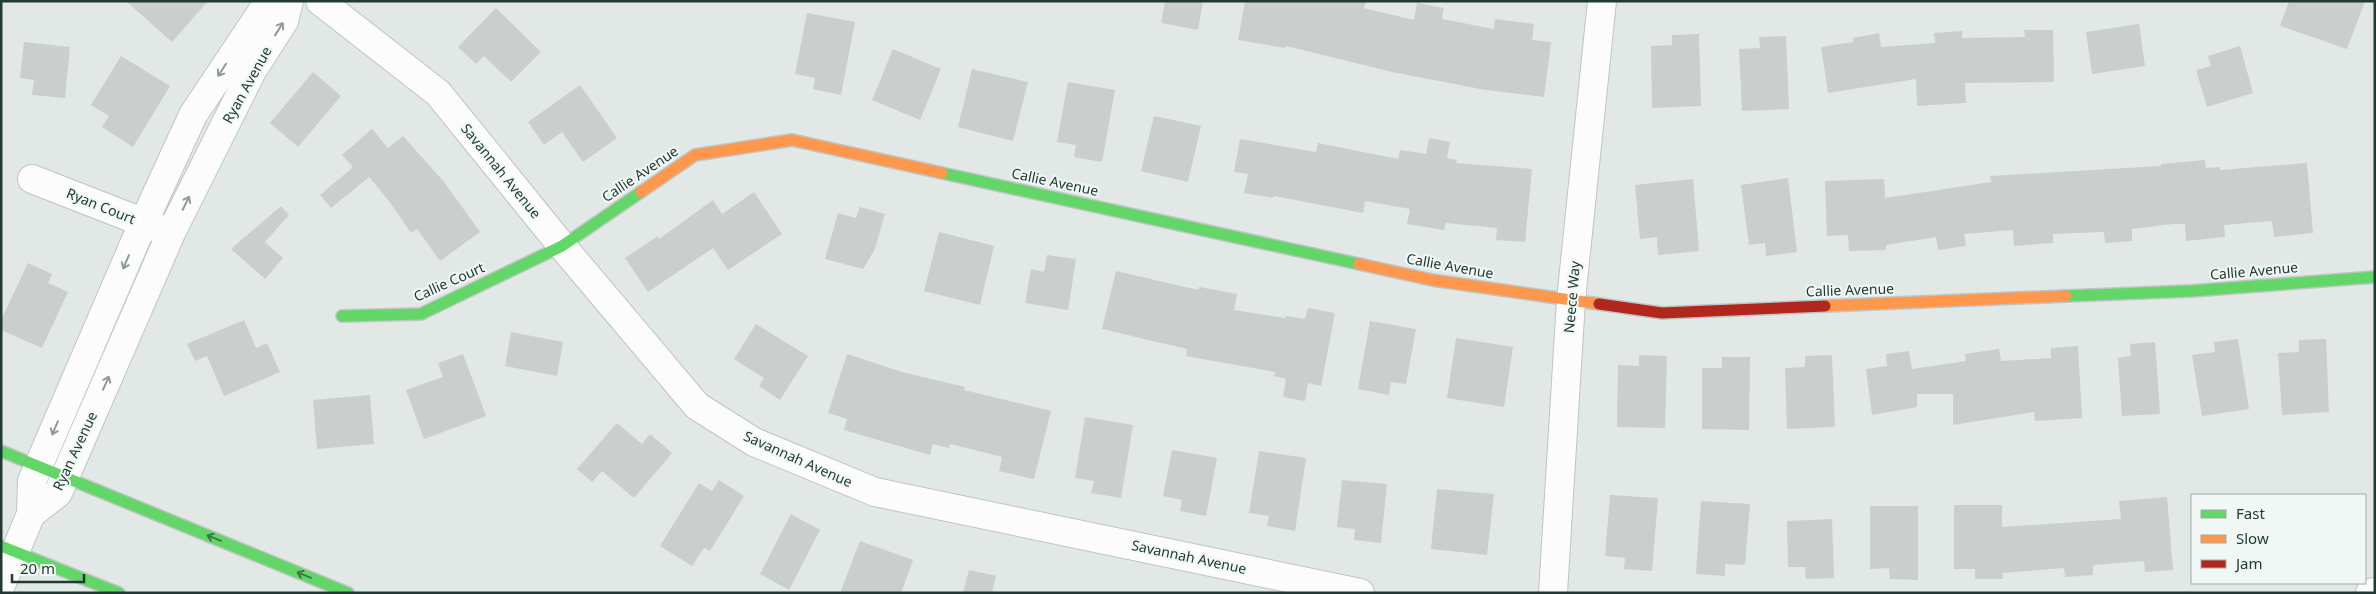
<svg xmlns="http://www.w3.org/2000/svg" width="2376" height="594" font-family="'Noto Sans',sans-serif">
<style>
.building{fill:#cacfcd}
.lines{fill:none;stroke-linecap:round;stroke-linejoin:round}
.street-casing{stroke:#bfc5c2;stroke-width:30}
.fast-casing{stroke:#bfc5c3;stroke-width:14}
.slow-casing{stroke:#bfc5c3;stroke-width:14}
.jam-casing{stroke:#bfc5c3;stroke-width:14}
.street{stroke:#fbfcfb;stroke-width:28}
.fast{stroke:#63d668;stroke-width:11}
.slow{stroke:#ff974d;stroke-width:11}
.jam{stroke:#b3261e;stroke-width:11}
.oneway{stroke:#8e9b98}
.oneway2{stroke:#3c7849}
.labels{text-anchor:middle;stroke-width:4;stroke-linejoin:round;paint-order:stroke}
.street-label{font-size:14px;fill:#223a34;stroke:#f0f7f4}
</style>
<rect width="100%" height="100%" fill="#e2e8e5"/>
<g class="building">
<polygon points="126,1 208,1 172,42"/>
<polygon points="1165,1 1203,1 1198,30 1161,23"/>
<polygon points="1245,1 1366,1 1364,8 1414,20 1417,3 1444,8 1442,19 1494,29 1495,19 1534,24 1532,40 1551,42 1544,97 1486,90 1392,72 1286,46 1285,48 1238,40"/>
<polygon points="2289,1 2365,1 2347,49 2280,26"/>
<polygon points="496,8 541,52 511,82 484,56 476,64 458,47"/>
<polygon points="807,13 855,22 841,95 813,89 815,78 795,74"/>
<polygon points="2139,24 2145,66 2092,74 2086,32"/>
<polygon points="2024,30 2053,30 2054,82 1965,83 1966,103 1917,106 1916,79 1828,93 1821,47 1853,42 1853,38 1879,33 1881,47 1935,43 1934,33 1962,31 1962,38 2025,37"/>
<polygon points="1699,34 1701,106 1652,108 1651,46 1672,45 1672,35"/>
<polygon points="1786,36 1789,109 1742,111 1739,49 1760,48 1759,37"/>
<polygon points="24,42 70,47 65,98 32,95 34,80 20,78"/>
<polygon points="2240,46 2253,93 2207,107 2196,70 2211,66 2208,56"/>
<polygon points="893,49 941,69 920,120 872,100"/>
<polygon points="121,56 170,86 133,147 102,127 109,116 91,105"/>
<polygon points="972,69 1028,82 1013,141 958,127"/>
<polygon points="313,72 341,96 298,147 270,123"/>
<polygon points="1068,82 1115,90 1102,162 1074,157 1076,145 1057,142"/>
<polygon points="580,85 617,138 583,162 562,132 544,145 528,122"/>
<polygon points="1154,116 1201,126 1188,182 1141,171"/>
<polygon points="372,129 388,148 403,136 444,182 480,232 440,261 417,229 411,233 389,201 369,177 331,208 320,195 353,167 342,155"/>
<polygon points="1429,138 1450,142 1447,158 1457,160 1456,163 1532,169 1525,242 1496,240 1497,228 1446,223 1444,230 1407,224 1410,209 1365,201 1363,213 1274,196 1273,198 1244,193 1248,174 1234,172 1240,139 1316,152 1318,143 1398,159 1400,150 1426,154"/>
<polygon points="2205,160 2206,168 2220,167 2220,170 2307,163 2313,233 2274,237 2272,221 2224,225 2225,237 2186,241 2185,224 2173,224 2132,229 2132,241 2105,243 2104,232 2053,234 2053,243 2014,246 2013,230 1964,234 1966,246 1938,250 1936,237 1886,245 1886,250 1849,251 1848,235 1827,236 1825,181 1884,179 1885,198 1991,182 1990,176 2161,166 2161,164"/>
<polygon points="1788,178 1797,252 1766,256 1765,243 1749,245 1741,185"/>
<polygon points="1693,179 1699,251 1658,255 1657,237 1640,239 1635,185"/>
<polygon points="754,192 782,234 728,270 713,248 648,292 625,258 658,236 659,239 713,200 722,214"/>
<polygon points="281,206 289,215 265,242 283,258 265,279 231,249"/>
<polygon points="860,207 885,214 875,249 863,269 825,259 838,213 856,218"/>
<polygon points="939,232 994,246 980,305 924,291"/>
<polygon points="1047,255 1076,259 1068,310 1025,303 1031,269 1044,272"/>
<polygon points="28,263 52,274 48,283 68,292 42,348 1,330 1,320"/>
<polygon points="1116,271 1198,290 1199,287 1237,294 1234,310 1285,318 1286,316 1305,319 1308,308 1335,313 1321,386 1308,383 1305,401 1283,397 1286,379 1274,376 1275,372 1186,356 1187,349 1102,329"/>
<polygon points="244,320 256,348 267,343 280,372 224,396 207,356 195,361 187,344"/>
<polygon points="1370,321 1416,329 1406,384 1391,382 1389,395 1358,389"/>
<polygon points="756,324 808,356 780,400 759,386 764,378 734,359"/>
<polygon points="511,332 563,342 557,376 505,366"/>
<polygon points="1456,338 1513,347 1504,407 1447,398"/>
<polygon points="2238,339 2249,409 2202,416 2192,355 2215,352 2214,342"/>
<polygon points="2326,339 2329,412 2282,415 2278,353 2299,352 2299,340"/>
<polygon points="2155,342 2160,414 2122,416 2118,358 2131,356 2130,344"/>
<polygon points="2078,346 2082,418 2035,421 2034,412 1953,425 1953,394 1917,394 1917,407 1872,415 1866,369 1887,366 1886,354 1909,351 1912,369 1966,361 1965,354 1999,349 2001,361 2051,358 2051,348"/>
<polygon points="463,354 486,416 424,439 406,390 443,377 438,363"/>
<polygon points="847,354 902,372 965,387 964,390 1051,411 1034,479 999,471 1002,457 950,444 949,448 933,444 930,455 844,430 847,419 828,413"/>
<polygon points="1639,355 1667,356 1665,428 1617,427 1618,365 1639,366"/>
<polygon points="1832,355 1835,427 1787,429 1785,368 1805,367 1805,356"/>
<polygon points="1722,357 1750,357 1749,430 1702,429 1702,368 1722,368"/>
<polygon points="370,395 374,444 317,449 313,400"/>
<polygon points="1085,417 1133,425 1121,498 1091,493 1094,481 1075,478"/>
<polygon points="617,423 642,444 650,434 672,453 634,498 602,471 592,482 577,469"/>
<polygon points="1172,450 1217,458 1206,516 1180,511 1182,500 1163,496"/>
<polygon points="1259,451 1306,458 1295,531 1267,526 1269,516 1249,513"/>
<polygon points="719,480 744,496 710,551 704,548 692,566 660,546 699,483 712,491"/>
<polygon points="1342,480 1387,484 1381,543 1354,540 1355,529 1337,527"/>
<polygon points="1437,489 1494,494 1487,555 1431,549"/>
<polygon points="1610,495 1658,498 1652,571 1624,569 1625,558 1605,556"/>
<polygon points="2167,497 2173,570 2145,572 2144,561 2093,565 2093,575 2065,577 2064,568 2002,573 2003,579 1975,579 1975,569 1954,569 1954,505 2002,505 2002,527 2121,519 2119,501"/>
<polygon points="1701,501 1750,504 1745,565 1725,564 1725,576 1696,574"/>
<polygon points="1870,506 1918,506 1918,580 1890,579 1889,568 1870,569"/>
<polygon points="791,514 820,530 789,590 760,574"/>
<polygon points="1832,519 1834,578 1806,579 1805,567 1788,567 1787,521"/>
<polygon points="860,541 913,560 901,593 840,593"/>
<polygon points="969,570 996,576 992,593 963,593"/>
</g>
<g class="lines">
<defs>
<g id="street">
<polyline points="320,1 438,93 562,246 697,406 754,442 875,492 1360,593"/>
<polyline points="32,179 160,229"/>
<polyline points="31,514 58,493 171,233 252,71 284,21 289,1"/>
<polyline points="1,585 31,514 32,481 141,228 193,115 269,1"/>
<polyline points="1553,593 1571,300 1602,1"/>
<polyline points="2370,593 2375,592"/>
</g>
<g id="fast">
<polyline points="942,173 1359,264"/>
<polyline points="2066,296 2191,291 2375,277"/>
<polyline points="342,316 421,314 562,246 641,192"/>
<polyline points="1,451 348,593"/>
<polyline points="1,546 119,593"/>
</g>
<g id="slow">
<polyline points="641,192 695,155 792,140 942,173"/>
<polyline points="1359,264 1432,280 1599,304"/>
<polyline points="1825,306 2066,296"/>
</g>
<polyline id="jam" points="1599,304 1662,313 1825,306"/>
</defs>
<use href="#street" class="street-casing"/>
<use href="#fast" class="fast-casing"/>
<use href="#slow" class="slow-casing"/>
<use href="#jam" class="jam-casing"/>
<use href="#street" class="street"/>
<use href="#fast" class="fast"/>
<use href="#slow" class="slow"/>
<use href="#jam" class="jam"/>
</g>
<defs><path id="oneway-shaft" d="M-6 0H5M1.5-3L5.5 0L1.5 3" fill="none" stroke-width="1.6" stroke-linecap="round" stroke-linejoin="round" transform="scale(1.25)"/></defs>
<g class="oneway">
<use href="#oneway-shaft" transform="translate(279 29) rotate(-58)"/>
<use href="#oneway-shaft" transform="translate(222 70) rotate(123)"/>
<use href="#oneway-shaft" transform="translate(186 203) rotate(-64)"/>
<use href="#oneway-shaft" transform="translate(126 262) rotate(113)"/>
<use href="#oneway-shaft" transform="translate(106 383) rotate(-66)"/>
<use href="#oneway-shaft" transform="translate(55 428) rotate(113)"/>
</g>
<g class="oneway2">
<use href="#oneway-shaft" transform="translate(214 538) rotate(-158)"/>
<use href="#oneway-shaft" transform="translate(304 575) rotate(-158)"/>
</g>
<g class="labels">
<g class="street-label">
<text transform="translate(247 85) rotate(-61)" y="5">Ryan Avenue</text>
<text transform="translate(501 171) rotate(51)" y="5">Savannah Avenue</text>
<text transform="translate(640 174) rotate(-34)" y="5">Callie Avenue</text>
<text transform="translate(1055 182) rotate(12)" y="5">Callie Avenue</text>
<text transform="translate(101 206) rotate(22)" y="5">Ryan Court</text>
<text transform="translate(1450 266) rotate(10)" y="5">Callie Avenue</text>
<text transform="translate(2254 271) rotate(-5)" y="5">Callie Avenue</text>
<text transform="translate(449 282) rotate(-24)" y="5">Callie Court</text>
<text transform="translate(1850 290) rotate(-2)" y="5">Callie Avenue</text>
<text transform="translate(1572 297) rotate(-85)" y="5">Neece Way</text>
<text transform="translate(75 451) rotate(-65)" y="5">Ryan Avenue</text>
<text transform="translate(798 459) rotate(24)" y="5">Savannah Avenue</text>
<text transform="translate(1189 557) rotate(12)" y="5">Savannah Avenue</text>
</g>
</g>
<rect width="2376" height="594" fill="none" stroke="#223a34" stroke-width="5"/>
<rect x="2191" y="494" width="175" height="90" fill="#f0f7f4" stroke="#9eaba7"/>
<rect x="2201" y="510" width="25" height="8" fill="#63d668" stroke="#9eaba7"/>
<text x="2236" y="519" font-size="15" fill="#223a34">Fast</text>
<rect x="2201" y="535" width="25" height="8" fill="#ff974d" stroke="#9eaba7"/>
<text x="2236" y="544" font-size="15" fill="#223a34">Slow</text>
<rect x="2201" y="560" width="25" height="8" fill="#b3261e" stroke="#9eaba7"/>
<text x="2236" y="569" font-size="15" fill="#223a34">Jam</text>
<path d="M12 574v8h72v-8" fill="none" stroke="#223a34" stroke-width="2.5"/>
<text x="20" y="574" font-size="15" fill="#223a34" stroke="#f0f7f4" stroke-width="4" paint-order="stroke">20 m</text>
</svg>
